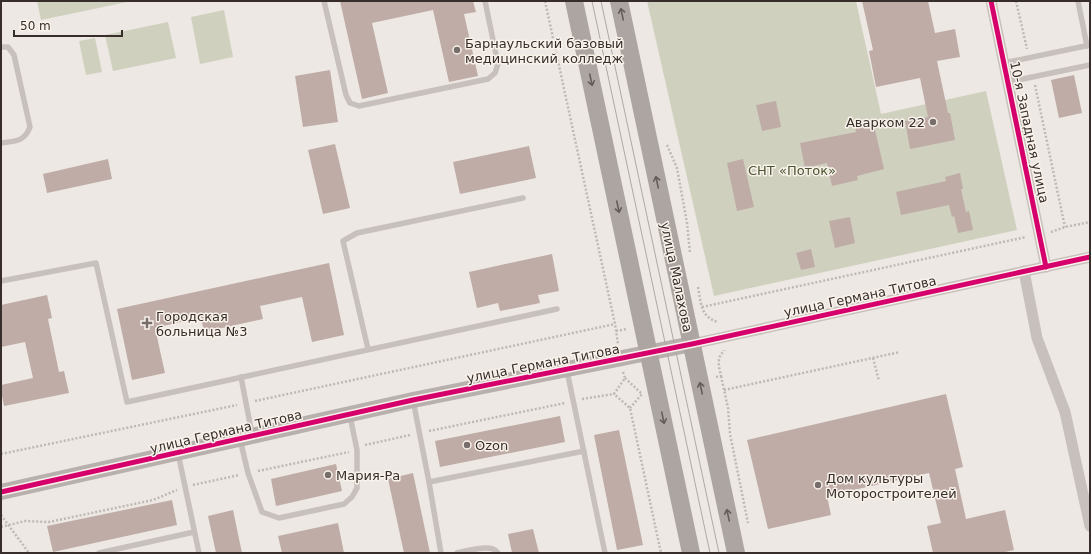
<svg xmlns="http://www.w3.org/2000/svg" width="1091" height="554" font-family="'DejaVu Sans',sans-serif">
<style>
.green{fill:#cfd1be}
.building{fill:#bfaca6}
.lines{fill:none;stroke-linecap:round;stroke-linejoin:round}
.path{stroke:#bfb9b5;stroke-width:2.5;stroke-dasharray:2 2;stroke-linecap:butt}
.lane{stroke:#c7c0bc;stroke-width:5.5}
.street{stroke:#c7c0bc;stroke-width:11}
.secondary{stroke:#b7b0ad;stroke-width:16}
.primary{stroke:#aca5a1;stroke-width:18}
.tram{stroke:#afa9a6;stroke-width:1}
.cycleway-casing{stroke:#f9f2eb;stroke-width:8}
.cycleway{stroke:#d6006c;stroke-width:5}
.oneway{stroke:#665d5a}
.poi-dot{fill:#776e6b;stroke:#f9f2eb;stroke-width:1.5}
.labels{text-anchor:middle;stroke-width:3;stroke-linejoin:round;paint-order:stroke}
.poi-label{font-size:13px;fill:#372d2a;stroke:#f9f2eb;text-anchor:start}
.street-label{font-size:13px;fill:#372d2a;stroke:#f9f2eb}
.park-label{font-size:13px;fill:#495430;stroke:#f9f2eb}
</style>
<rect width="100%" height="100%" fill="#ede8e3"/>
<g class="green">
<polygon points="37,1 132,1 41,20"/>
<polygon points="647,1 856,1 881,114 986,91 1017,230 714,296"/>
<polygon points="224,10 233,57 200,64 191,17"/>
<polygon points="168,22 176,58 113,71 105,35"/>
<polygon points="95,38 102,72 86,75 79,41"/>
</g>
<g class="building">
<polygon points="340,1 473,1 476,12 464,14 478,76 449,82 433,10 372,23 388,93 362,99"/>
<polygon points="862,1 928,1 935,33 955,29 960,57 937,61 948,113 950,113 955,140 910,149 905,121 928,117 920,78 876,87 869,51 873,50"/>
<polygon points="330,70 338,122 303,127 295,76"/>
<polygon points="1074,75 1082,113 1059,118 1051,80"/>
<polygon points="776,101 781,127 762,131 756,105"/>
<polygon points="873,121 884,169 857,176 858,180 832,186 827,163 805,168 800,143 856,132 855,125"/>
<polygon points="335,144 350,208 323,214 308,150"/>
<polygon points="529,146 536,178 460,194 453,162"/>
<polygon points="108,159 112,179 47,193 43,174"/>
<polygon points="743,159 754,207 737,211 727,163"/>
<polygon points="960,173 963,189 961,189 966,212 969,211 973,230 958,233 954,216 952,217 949,205 901,215 896,192 946,181 945,177"/>
<polygon points="850,217 855,243 835,248 829,221"/>
<polygon points="811,249 815,267 801,270 796,253"/>
<polygon points="552,254 559,291 538,295 540,303 500,311 498,303 477,308 469,272"/>
<polygon points="329,263 344,335 312,342 302,297 260,306 263,319 204,332 201,317 155,328 165,373 132,380 117,309"/>
<polygon points="47,295 52,318 48,319 59,372 64,371 69,393 4,406 1,391 1,385 33,378 25,342 1,347 1,305"/>
<polygon points="946,394 963,467 955,469 966,519 1005,510 1014,550 1001,553 933,553 927,526 941,523 929,473 827,496 831,515 768,529 747,440"/>
<polygon points="560,416 565,442 440,467 435,441"/>
<polygon points="619,430 643,545 617,550 594,435"/>
<polygon points="336,464 342,491 276,506 271,479"/>
<polygon points="413,473 430,553 404,553 388,479"/>
<polygon points="172,500 177,525 53,552 47,526"/>
<polygon points="233,510 242,553 216,553 208,516"/>
<polygon points="338,523 344,553 282,553 278,536"/>
<polygon points="533,529 539,553 512,553 508,534"/>
</g>
<g class="lines">
<g class="path">
<polyline points="545,1 592,218 615,324 618,344"/>
<polyline points="1016,1 1027,49"/>
<polyline points="1035,85 1065,227"/>
<polyline points="667,145 677,168 687,223 690,253"/>
<polyline points="1051,232 1065,227 1090,222"/>
<path d="M 698,287 C 701,302 700,317 718,322"/>
<polyline points="702,307 1026,237"/>
<polyline points="616,331 627,329"/>
<polyline points="873,358 879,381"/>
<polyline points="623,372 625,378 614,394 630,408 661,553"/>
<polyline points="721,376 728,408 730,434 748,523"/>
<path d="M 716,377 L 721,376 C 719,367 716,358 724,351 L 724,350"/>
<polyline points="625,378 642,394 630,408"/>
<polyline points="724,390 900,352"/>
<polyline points="582,399 614,394"/>
<polyline points="255,401 615,324"/>
<polyline points="429,431 565,403"/>
<polyline points="365,445 410,435"/>
<polyline points="1,454 237,405"/>
<polyline points="258,471 349,452"/>
<polyline points="193,485 239,475"/>
<polyline points="1,515 29,553"/>
<polyline points="1,527 25,521 49,522 153,500 177,490"/>
</g>
<g class="lane">
<polyline points="324,1 346,95 350,103 359,106 488,79 495,73 498,64 485,1"/>
<polyline points="1078,1 1087,46"/>
<path d="M 1,47 L 8,47 L 14,55 L 30,127 C 24,142 16,141 1,143"/>
<polyline points="1004,63 1090,45"/>
<polyline points="1008,82 1090,65"/>
<polyline points="1,281 96,263 127,402 557,309"/>
<polyline points="368,349 343,241 357,233 523,198"/>
<polyline points="567,371 605,553"/>
<polyline points="241,377 252,434"/>
<polyline points="413,400 429,482 441,553"/>
<polyline points="240,439 248,473 262,512 279,518 344,504 352,497 357,488 357,450 350,416"/>
<polyline points="178,453 199,553"/>
<polyline points="429,482 584,451"/>
<polyline points="99,553 194,532"/>
<path d="M 457,553 C 465,551 487,546 493,549 C 496,550 496,551 498,553"/>
</g>
<g class="street">
<polyline points="991,1 1046,267"/>
<polyline points="1024,271 1037,338 1065,412 1090,526"/>
<polyline points="692,344 1090,257"/>
</g>
<polyline class="secondary" points="1,492 413,400 692,344"/>
<g class="primary">
<polyline points="574,1 691,553"/>
<polyline points="619,1 736,553"/>
</g>
<g class="tram">
<polyline points="592,1 710,553"/>
<polyline points="601,1 719,553"/>
</g>
<defs>
<g id="cycleway">
<polyline points="991,1 1046,267"/>
<polyline points="1,492 413,400 692,344 1090,257"/>
</g>
</defs>
<use href="#cycleway" class="cycleway-casing"/>
<use href="#cycleway" class="cycleway"/>
</g>
<defs><path id="oneway-shaft" d="M-6 0H5M1.5-3L5.5 0L1.5 3" fill="none" stroke-width="1.6" stroke-linecap="round" stroke-linejoin="round"/></defs>
<g class="oneway">
<use href="#oneway-shaft" transform="translate(622 14) rotate(-102)"/>
<use href="#oneway-shaft" transform="translate(591 80) rotate(78)"/>
<use href="#oneway-shaft" transform="translate(657 182) rotate(-102)"/>
<use href="#oneway-shaft" transform="translate(618 207) rotate(78)"/>
<use href="#oneway-shaft" transform="translate(701 388) rotate(-102)"/>
<use href="#oneway-shaft" transform="translate(663 418) rotate(78)"/>
<use href="#oneway-shaft" transform="translate(728 515) rotate(-102)"/>
</g>
<g class="poi-dot">
<circle cx="457" cy="50" r="4"/>
<circle cx="933" cy="122" r="4"/>
<path d="M145 317h4v4h4v4h-4v4h-4v-4h-4v-4h4z"/>
<circle cx="467" cy="445" r="4"/>
<circle cx="328" cy="475" r="4"/>
<circle cx="818" cy="485" r="4"/>
</g>
<g class="labels">
<g class="poi-label">
<text x="465" y="48">Барнаульский базовый<tspan x="465" dy="15">медицинский колледж</tspan></text>
<text x="925" y="127" text-anchor="end">Аварком 22</text>
<text x="156" y="321">Городская<tspan x="156" dy="15">больница №3</tspan></text>
<text x="475" y="450">Ozon</text>
<text x="336" y="480">Мария-Ра</text>
<text x="826" y="483">Дом культуры<tspan x="826" dy="15">Моторостроителей</tspan></text>
</g>
<g class="street-label">
<text transform="translate(1030 132) rotate(78)" y="5">10-я Западная улица</text>
<text transform="translate(677 277) rotate(78)" y="5">улица Малахова</text>
<text transform="translate(860 296) rotate(-12)" y="5">улица Германа Титова</text>
<text transform="translate(543 363) rotate(-11)" y="5">улица Германа Титова</text>
<text transform="translate(226 431) rotate(-13)" y="5">улица Германа Титова</text>
</g>
<g class="park-label">
<text x="792" y="175">СНТ «Поток»</text>
</g>
</g>
<rect width="1091" height="554" fill="none" stroke="#372d2a" stroke-width="4"/>
<path d="M14 30v6h108v-6" fill="none" stroke="#372d2a" stroke-width="2"/>
<text x="20" y="30" font-size="12" fill="#372d2a" stroke="#f9f2eb" stroke-width="3" paint-order="stroke">50 m</text>
</svg>
